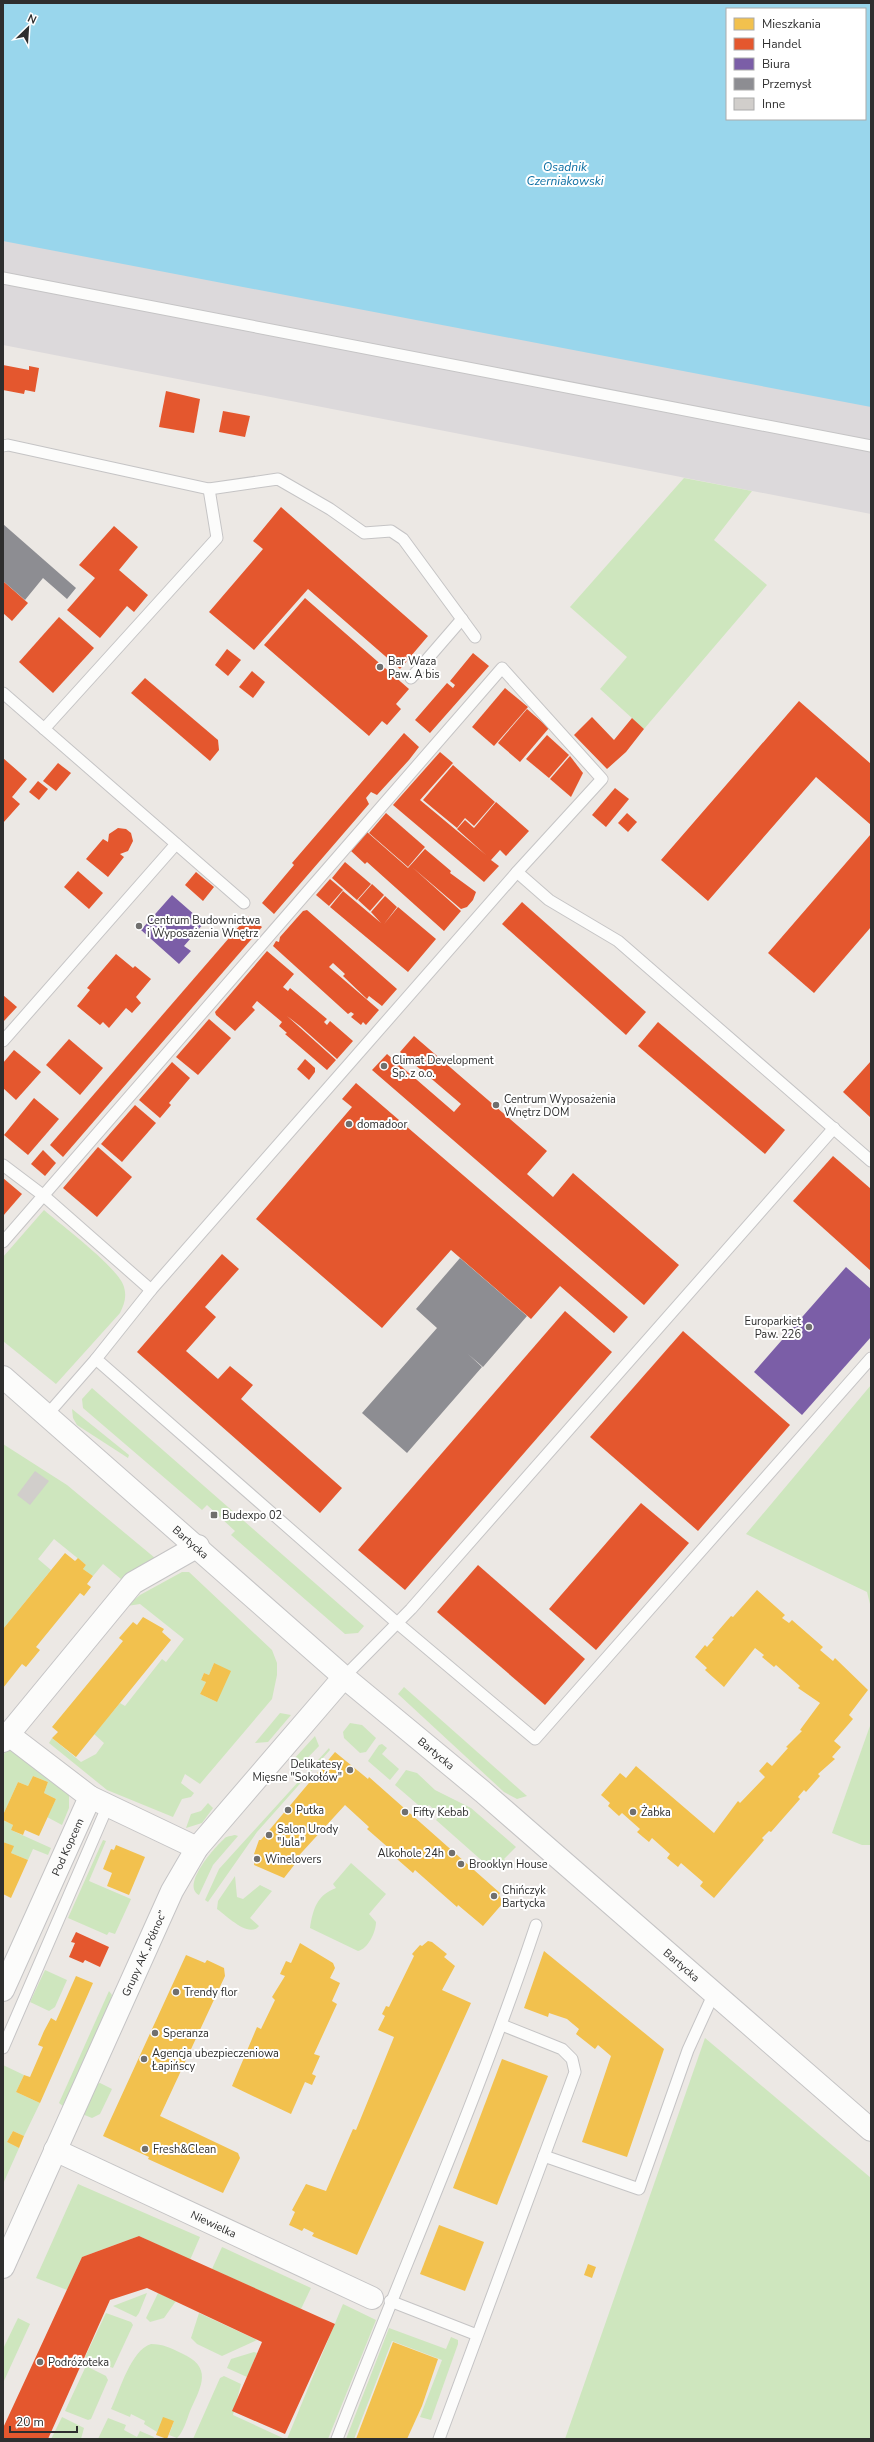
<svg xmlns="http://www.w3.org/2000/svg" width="874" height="2442" font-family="'Nunito Sans',sans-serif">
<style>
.industrial{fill:#dcd9db;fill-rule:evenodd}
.green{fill:#cee6be;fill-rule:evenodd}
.water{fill:#99d6ec;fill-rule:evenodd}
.homes{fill:#f2c14e}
.shops{fill:#e4572e}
.offices{fill:#7b5ea7}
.industry{fill:#8d8d92}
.building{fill:#d1cecb}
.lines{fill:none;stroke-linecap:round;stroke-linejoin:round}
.service-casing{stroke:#c5c4c5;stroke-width:13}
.minor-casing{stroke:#c5c4c5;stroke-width:24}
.tertiary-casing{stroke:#c5c4c5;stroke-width:24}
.service{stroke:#fcfcfb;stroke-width:11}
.minor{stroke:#fcfcfb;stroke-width:22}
.tertiary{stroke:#fcfcfb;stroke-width:22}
.poi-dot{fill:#706f6e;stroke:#fff;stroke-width:1.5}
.labels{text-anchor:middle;stroke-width:4;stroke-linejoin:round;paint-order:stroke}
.poi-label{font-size:11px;fill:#2e2e2e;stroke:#fff;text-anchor:start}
.street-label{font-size:11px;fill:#2e2e2e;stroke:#fff}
.water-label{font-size:12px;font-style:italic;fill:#0d6fa3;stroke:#fff}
</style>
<rect width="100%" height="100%" fill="#ece8e4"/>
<path class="industrial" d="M 3,3 L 871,3 L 871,514 L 3,345 ZM 727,9 L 865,9 L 865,119 L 727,119 Z"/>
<g class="green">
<polygon points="684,478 752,491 714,540 767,585 644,729 600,689 627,657 570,607"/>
<path d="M 44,1210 C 61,1225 119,1268 124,1287 C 127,1297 124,1305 120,1313 L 56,1384 L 3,1341 L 3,1257 Z"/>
<polygon points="871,1385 871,1608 867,1592 746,1534"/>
<polygon points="92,1388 364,1626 358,1633 345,1634 231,1535 235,1531 207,1505 202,1510 83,1408 82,1399"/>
<polygon points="72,1409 129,1455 128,1458 77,1425 73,1418"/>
<polygon points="3,1444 67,1485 155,1558 121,1579 103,1564 93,1576 83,1569 86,1565 54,1539 38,1559 51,1570 3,1629"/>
<path d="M 182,1572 L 189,1572 L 272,1650 L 277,1663 L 277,1675 L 272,1699 L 200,1784 L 185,1774 L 181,1783 L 194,1793 L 191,1797 L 182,1799 L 173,1817 L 107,1790 L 49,1743 L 52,1738 L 81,1762 L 96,1754 L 104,1743 L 94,1734 L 120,1703 L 125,1706 L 162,1659 L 166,1662 L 184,1639 L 140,1604 L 127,1606 L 140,1595 ZM 214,1663 L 217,1702 L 200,1694 L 206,1682 L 201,1680 L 204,1673 L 209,1675 Z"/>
<polygon points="404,1687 527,1796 517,1799 504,1792 398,1694"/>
<polygon points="280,1713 291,1715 268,1742 255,1743"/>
<polygon points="350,1723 362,1725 376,1738 366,1752 360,1753 344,1738 343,1732"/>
<polygon points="871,1723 871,1845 862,1845 832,1833"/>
<polygon points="315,1736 319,1746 293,1773 293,1760"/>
<polygon points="382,1744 387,1748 382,1754 399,1769 390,1780 368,1761 379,1745"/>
<polygon points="9,1748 69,1795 69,1808 62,1825 47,1817 56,1799 44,1793 48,1782 33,1776 28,1786 18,1782 3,1815 3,1755"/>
<polygon points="329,1748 330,1750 257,1832 208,1902 205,1900 219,1869"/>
<polygon points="406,1770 417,1773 435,1790 471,1808 516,1847 504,1859 508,1863 504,1868 497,1870 488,1866 436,1820 440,1815 429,1805 424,1810 395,1785"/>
<polygon points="208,1803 213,1808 202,1823 186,1828 191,1814 201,1811"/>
<polygon points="3,1820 13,1825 11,1830 51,1848 48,1855 33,1849 28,1860 11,1853 13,1846 3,1842"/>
<path d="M 235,1835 L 238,1836 L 213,1865 L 199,1895 C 181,1885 214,1848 224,1839 C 226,1836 231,1836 235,1835 Z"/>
<polygon points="103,1840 106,1841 89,1881 131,1899 115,1934 109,1932 107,1935 68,1918"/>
<path d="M 351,1863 L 386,1894 L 369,1914 L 376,1922 C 376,1932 368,1949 358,1951 L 310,1928 C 313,1909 317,1895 336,1888 L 333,1884 Z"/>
<path d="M 235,1876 L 237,1897 L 243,1899 L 260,1885 L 272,1891 L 250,1918 L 259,1926 C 249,1939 226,1915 217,1909 L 218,1901 Z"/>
<polygon points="45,1970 67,1980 55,2007 49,2011 30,2002"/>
<polygon points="109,1991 112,1995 111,1999 63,2106 59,2103"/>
<polygon points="705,2038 871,2178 871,2439 565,2439"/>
<polygon points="3,2065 24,2075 16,2092 40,2103 24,2136 13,2131 7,2142 19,2148 3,2184"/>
<polygon points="100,2083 112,2089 100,2114 92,2118 82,2114 94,2085"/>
<polygon points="78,2184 200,2237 190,2260 139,2236 82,2257 67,2290 36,2278"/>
<polygon points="222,2247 311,2288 301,2309 212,2269"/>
<polygon points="147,2293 139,2313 136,2317 113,2306"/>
<polygon points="158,2293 176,2301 164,2318 150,2322 146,2318"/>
<polygon points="343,2304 376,2320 328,2439 287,2439"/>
<polygon points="106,2313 131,2322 133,2325 113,2368 85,2357"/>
<polygon points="199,2313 257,2340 222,2356 197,2344 191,2338"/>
<polygon points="18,2318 30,2324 3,2383 3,2349"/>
<polygon points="389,2328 446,2349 451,2337 458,2340 458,2344 431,2420 420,2417 442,2360 392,2341 354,2439 346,2439"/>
<path d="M 151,2344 C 163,2344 171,2348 181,2353 C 213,2367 202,2385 190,2411 C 187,2419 183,2433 177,2438 L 169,2435 L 174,2421 L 157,2432 L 144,2424 L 145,2421 L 131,2414 L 130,2417 L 111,2409 C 120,2390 131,2350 151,2344 Z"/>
<polygon points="254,2352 257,2353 247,2377 227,2368 231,2359"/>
<polygon points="86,2366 106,2376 108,2380 91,2419 88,2420 65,2411"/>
<polygon points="224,2376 241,2384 233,2415 285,2439 193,2439 220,2378"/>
<polygon points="62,2417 84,2428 81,2439 51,2439"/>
<polygon points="108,2418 126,2425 124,2430 137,2437 140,2431 154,2437 153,2439 98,2439"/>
</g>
<path class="water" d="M 3,3 L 871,3 L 871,407 L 3,241 ZM 727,9 L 865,9 L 865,119 L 727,119 Z"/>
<g class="homes">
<polygon points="65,1553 75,1561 78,1558 86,1565 83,1569 93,1576 87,1584 91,1587 84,1596 80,1593 36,1647 40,1650 26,1667 22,1664 3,1688 3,1629"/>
<polygon points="757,1590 785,1615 782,1618 789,1623 792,1620 823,1647 820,1650 833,1661 835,1658 868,1690 849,1715 853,1719 834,1741 841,1747 832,1757 835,1759 818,1774 820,1776 806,1792 804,1790 798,1797 800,1799 771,1832 769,1831 762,1838 764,1840 714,1898 700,1886 703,1882 681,1863 678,1867 667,1858 670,1854 652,1838 649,1842 637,1832 640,1829 622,1813 619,1816 608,1806 610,1803 601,1795 620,1773 626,1778 636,1766 714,1833 738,1801 740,1803 765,1777 759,1771 767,1762 772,1766 788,1748 786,1747 802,1731 800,1730 820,1703 798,1688 800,1686 776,1665 774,1667 762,1657 764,1655 755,1648 724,1687 705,1670 707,1668 695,1657 705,1645 707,1647 714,1639 712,1638 731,1616 733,1617"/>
<polygon points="143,1617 164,1629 162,1632 171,1640 76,1757 52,1738 58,1732 52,1727 123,1641 119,1638 133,1622 137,1625"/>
<polygon points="214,1663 231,1671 217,1702 200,1694 206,1682 201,1680 204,1673 209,1675"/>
<polygon points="335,1752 368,1779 369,1777 500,1893 499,1895 503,1903 483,1926 458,1905 457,1907 415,1870 413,1873 397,1859 399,1857 367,1829 369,1827 345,1805 293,1862 295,1864 284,1878 254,1865 256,1855 254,1854 259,1840 261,1840"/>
<polygon points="33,1776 48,1782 44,1793 56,1799 39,1836 25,1830 23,1835 11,1830 13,1825 3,1820 3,1815 18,1782 28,1786"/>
<polygon points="3,1842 14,1846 11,1853 28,1860 11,1898 3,1894"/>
<polygon points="116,1845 145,1857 129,1895 107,1886 112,1873 103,1869 111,1849 114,1850"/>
<polygon points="428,1941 432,1942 447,1954 444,1957 455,1966 442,1990 471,2003 357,2255 312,2236 314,2233 304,2228 302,2231 289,2225 295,2212 292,2210 306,2184 326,2191 353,2129 356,2130 392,2042 394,2037 378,2030 385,2016 382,2014 386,2006 389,2007 414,1956 412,1954 420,1945 422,1946"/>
<polygon points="300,1943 333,1963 335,1968 330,1978 340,1983 332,2001 337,2004 314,2054 320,2056 312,2074 316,2076 312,2085 305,2082 291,2114 232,2086 257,2027 261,2029 275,2000 272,1997 285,1976 280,1974 286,1961 291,1963"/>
<polygon points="544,1951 664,2049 627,2157 582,2142 611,2056 598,2045 595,2049 576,2034 579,2029 567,2019 549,2013 548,2017 524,2008"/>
<polygon points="186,1955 205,1963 207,1960 224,1968 225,1976 160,2116 238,2153 240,2158 223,2193 148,2159 149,2157 103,2136"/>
<polygon points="76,1976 93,1983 40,2103 16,2092 24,2075 30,2077 43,2047 38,2045 44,2031 51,2018 56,2021"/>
<polygon points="502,2059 548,2076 497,2205 453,2188"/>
<polygon points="13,2131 24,2136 19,2148 7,2142"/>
<polygon points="439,2225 484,2242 465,2291 420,2274"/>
<polygon points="588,2264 596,2267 592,2278 584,2275"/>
<polygon points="393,2342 438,2359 422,2406 407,2439 356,2439"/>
<polygon points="163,2417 174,2421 167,2439 156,2435"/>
</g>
<g class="shops">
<polygon points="3,365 29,370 29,366 39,368 35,392 25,390 24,394 3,390"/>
<polygon points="166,391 200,399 194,433 159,427"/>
<polygon points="223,411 250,416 245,437 219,432"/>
<polygon points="281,507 428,636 400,669 308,589 254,650 209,612 263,549 253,541"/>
<polygon points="114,526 138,547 119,570 148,595 134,612 127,606 100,638 67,610 95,578 79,565"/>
<polygon points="3,581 28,603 12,621 3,613"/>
<polygon points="305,598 409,689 396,704 401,709 387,725 382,721 369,736 264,645"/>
<polygon points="59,617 94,648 53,693 19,662"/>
<polygon points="227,649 241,660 228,676 215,665"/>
<polygon points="473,653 489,666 430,733 415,720 447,683 453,688 455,685 450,681"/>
<polygon points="252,671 265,682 253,698 239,687"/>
<polygon points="145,678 218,740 219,750 210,761 131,693"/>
<polygon points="505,688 528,707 494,746 472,727"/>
<polygon points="799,701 871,764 871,825 816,777 708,901 661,860"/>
<polygon points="527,709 549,728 520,762 498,743"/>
<polygon points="592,717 614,740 632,718 644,729 626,752 607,769 574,735"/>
<polygon points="404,733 419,747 409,760 377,795 371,792 366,798 369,804 274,914 262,903 294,865 292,863"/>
<polygon points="547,735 569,755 549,778 526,759"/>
<polygon points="440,752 453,763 420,800 486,855 457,829 465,820 474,828 496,802 529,831 506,856 500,850 491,860 499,866 484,882 393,805"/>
<polygon points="570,756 583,773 571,797 550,779"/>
<polygon points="3,758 27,779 12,797 20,804 3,823"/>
<polygon points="58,763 71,773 56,791 43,781"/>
<polygon points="453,765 495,802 474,826 465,818 457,828 423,800"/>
<polygon points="38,781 48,789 39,800 29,792"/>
<polygon points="615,788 629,799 606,827 592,815"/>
<polygon points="386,813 425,847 408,867 369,833"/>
<polygon points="627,813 637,822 628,832 618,823"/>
<polygon points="118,828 126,829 131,833 133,841 128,851 120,854 124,857 108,877 86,859 103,839 108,842 109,834"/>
<polygon points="367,832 408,868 425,849 451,871 450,873 476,892 473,900 467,907 461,909 412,867 461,911 444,931 367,862 365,864 351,851"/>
<polygon points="871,834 871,927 814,993 768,953"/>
<polygon points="345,862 371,884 357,900 332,878"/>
<polygon points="78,871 103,893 89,909 64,887"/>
<polygon points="196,872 214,887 203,901 185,885"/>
<polygon points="330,879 343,890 329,906 316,895"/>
<polygon points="372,884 384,895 370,911 358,900"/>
<polygon points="343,891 381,923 371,912 385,896 397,907 384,924 398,907 436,939 408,972 330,907"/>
<polygon points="522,902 646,1012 626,1035 502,924"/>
<polygon points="307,910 397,989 382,1006 369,996 367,999 343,976 345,974 333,963 329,967 379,1010 366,1025 363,1022 361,1025 351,1017 354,1014 351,1012 348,1014 273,946 276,941 279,942 280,937 303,911"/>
<polygon points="248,916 262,927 63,1157 50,1145"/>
<polygon points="267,951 294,974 283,987 288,991 290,988 327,1019 324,1022 327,1025 330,1021 353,1041 337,1059 300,1026 287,1016 336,1060 327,1070 285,1034 287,1033 279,1026 282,1022 257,1001 252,1007 255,1010 235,1031 216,1015 215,1012"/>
<polygon points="116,954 133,968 135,966 151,979 136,997 141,1003 132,1013 126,1008 109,1028 103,1022 100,1025 77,1006 90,990 87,988"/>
<polygon points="3,995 17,1007 3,1022"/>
<polygon points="209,1019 231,1038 198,1075 176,1057"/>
<polygon points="658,1022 785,1130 765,1154 638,1046"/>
<polygon points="414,1036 547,1151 527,1174 553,1197 573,1173 679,1265 644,1305 372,1070 387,1054 454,1112 461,1104 400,1052"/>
<polygon points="69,1039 103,1068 80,1095 46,1065"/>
<polygon points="14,1050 41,1072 16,1100 3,1088 3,1063"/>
<polygon points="305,1059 315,1068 315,1072 309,1080 297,1069"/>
<polygon points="871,1061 871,1118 843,1092"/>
<polygon points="172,1062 190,1078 169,1103 171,1105 160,1118 139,1100"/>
<polygon points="356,1083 628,1317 614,1333 560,1286 531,1319 451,1250 382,1328 256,1219 352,1107 342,1099"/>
<polygon points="34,1098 59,1119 28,1155 4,1135"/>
<polygon points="135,1105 156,1123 122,1162 101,1144"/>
<polygon points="98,1147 132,1177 97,1217 63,1188"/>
<polygon points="43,1150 56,1163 45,1176 31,1164"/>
<polygon points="833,1156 871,1189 871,1271 793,1201"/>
<polygon points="3,1178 22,1194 3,1216"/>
<polygon points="222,1254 239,1269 205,1307 216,1317 186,1351 218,1379 230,1366 253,1385 241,1399 342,1488 320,1513 137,1352"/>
<polygon points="565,1311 612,1352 405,1590 358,1550"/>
<polygon points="683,1331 790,1425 698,1531 590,1437"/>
<polygon points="641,1503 689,1543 596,1650 549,1609"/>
<polygon points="478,1565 585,1659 545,1705 437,1612"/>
<polygon points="76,1932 109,1947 100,1967 85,1960 83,1963 69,1957 75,1943 71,1942"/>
<polygon points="139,2236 335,2324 285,2434 232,2411 262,2342 147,2288 110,2300 48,2439 3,2439 3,2428 82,2257"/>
</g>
<g class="offices">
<polygon points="172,895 204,923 184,946 191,951 179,964 141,930"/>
<polygon points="846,1267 871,1289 871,1337 802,1415 754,1372"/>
</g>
<g class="industry">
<polygon points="3,524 76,588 67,599 43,578 25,600 3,581"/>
<polygon points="460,1258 527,1316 483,1367 468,1354 482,1367 407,1453 362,1413 437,1328 416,1309"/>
</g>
<polygon class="building" points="35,1471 49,1481 30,1505 17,1495"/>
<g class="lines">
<defs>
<g id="service">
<polyline points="3,278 871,446"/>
<polyline points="3,446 8,445 209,489 278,479 330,509 364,533 391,531 403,539 475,637"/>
<polyline points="411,678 462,619"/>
<polyline points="3,693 244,903"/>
<polyline points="44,729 217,538 209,489"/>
<polyline points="517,872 549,900 618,941 871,1161"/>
<polyline points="3,1041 176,844"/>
<polyline points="3,1165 44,1196 151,1290"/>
<polyline points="3,1242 502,668 602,779 517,872 349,1064 151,1290 96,1359 396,1622 535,1739 871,1358"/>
<polyline points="47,1415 96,1359"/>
<polyline points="344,1677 411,1609 834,1128"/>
<polyline points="502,2025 562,2049 572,2059 575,2072 544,2156"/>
<polyline points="3,2048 108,1805"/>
<polyline points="390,2301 477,2335"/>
<path d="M 337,2439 C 403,2268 478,2099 536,1925"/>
<polyline points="439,2439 544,2156 639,2189 688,2050 714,1993"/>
</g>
<g id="minor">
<polyline points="3,1741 133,1583 198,1546"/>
<polyline points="90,1797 197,1848"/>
<path id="s1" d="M 3,1990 L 90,1797 L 9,1735"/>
<path id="s2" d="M 55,2150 L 372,2298"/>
<path id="s3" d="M 3,2267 L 172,1891 L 197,1848 L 344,1677"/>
</g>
<g id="tertiary">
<path id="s4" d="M 3,1377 L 344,1677 L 483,1792 L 871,2130"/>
</g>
</defs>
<use href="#service" class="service-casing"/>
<use href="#minor" class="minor-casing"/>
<use href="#tertiary" class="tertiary-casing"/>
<use href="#service" class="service"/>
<use href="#minor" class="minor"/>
<use href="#tertiary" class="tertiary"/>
</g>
<g class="poi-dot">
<circle cx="380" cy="667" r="4"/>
<circle cx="139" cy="926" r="4"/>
<circle cx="384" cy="1066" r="4"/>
<circle cx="496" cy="1105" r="4"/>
<circle cx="349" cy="1124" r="4"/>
<circle cx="809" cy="1327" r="4"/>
<rect x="210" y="1511" width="8" height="8" rx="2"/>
<circle cx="350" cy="1770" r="4"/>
<circle cx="288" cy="1810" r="4"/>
<circle cx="405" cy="1812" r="4"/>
<circle cx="633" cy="1812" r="4"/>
<circle cx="269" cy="1835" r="4"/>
<circle cx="452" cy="1853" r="4"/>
<circle cx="257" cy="1859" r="4"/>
<circle cx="461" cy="1864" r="4"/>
<circle cx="494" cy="1896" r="4"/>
<circle cx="176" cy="1992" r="4"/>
<circle cx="155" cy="2033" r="4"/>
<circle cx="144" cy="2059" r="4"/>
<circle cx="145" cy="2149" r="4"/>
<circle cx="40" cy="2362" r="4"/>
</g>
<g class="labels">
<g class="poi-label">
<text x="388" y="665">Bar Waza<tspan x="388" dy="13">Paw. A bis</tspan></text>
<text x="147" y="924">Centrum Budownictwa<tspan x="147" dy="13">i Wyposażenia Wnętrz</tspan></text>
<text x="392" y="1064">Climat Development<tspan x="392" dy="13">Sp. z o.o.</tspan></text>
<text x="504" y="1103">Centrum Wyposażenia<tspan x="504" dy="13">Wnętrz DOM</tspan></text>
<text x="357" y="1128">domadoor</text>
<text x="801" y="1325" text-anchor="end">Europarkiet<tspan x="801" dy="13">Paw. 226</tspan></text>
<text x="222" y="1519">Budexpo 02</text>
<text x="342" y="1768" text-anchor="end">Delikatesy<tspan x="342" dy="13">Mięsne "Sokołów"</tspan></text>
<text x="296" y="1814">Putka</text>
<text x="413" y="1816">Fifty Kebab</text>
<text x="641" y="1816">Żabka</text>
<text x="277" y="1833">Salon Urody<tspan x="277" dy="13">"Jula"</tspan></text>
<text x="444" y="1857" text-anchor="end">Alkohole 24h</text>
<text x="265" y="1863">Winelovers</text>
<text x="469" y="1868">Brooklyn House</text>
<text x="502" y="1894">Chińczyk<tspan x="502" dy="13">Bartycka</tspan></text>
<text x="184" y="1996">Trendy flor</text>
<text x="163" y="2037">Speranza</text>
<text x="152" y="2057">Agencja ubezpieczeniowa<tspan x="152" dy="13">Łapińscy</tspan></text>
<text x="153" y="2153">Fresh&amp;Clean</text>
<text x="48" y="2366">Podróżoteka</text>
</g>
<g class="street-label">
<text dy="4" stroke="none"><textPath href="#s4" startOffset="250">Bartycka</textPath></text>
<text dy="4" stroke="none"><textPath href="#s4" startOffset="574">Bartycka</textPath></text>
<text dy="4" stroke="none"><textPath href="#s1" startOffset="157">Pod Kopcem</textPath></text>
<text dy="4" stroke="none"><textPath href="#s3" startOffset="344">Grupy AK „Północ”</textPath></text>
<text dy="4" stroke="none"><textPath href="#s4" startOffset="898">Bartycka</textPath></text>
<text dy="4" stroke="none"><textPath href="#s2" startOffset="175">Niewielka</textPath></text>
</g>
<g class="water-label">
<text x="565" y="171">Osadnik<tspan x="565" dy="14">Czerniakowski</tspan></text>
</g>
</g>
<rect width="874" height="2442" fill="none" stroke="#2e2e2e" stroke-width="8"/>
<rect x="726" y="8" width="140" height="112" fill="#ffffff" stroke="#ababab"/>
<rect x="734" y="18" width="20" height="12" fill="#f2c14e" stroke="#ababab"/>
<text x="762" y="28" font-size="12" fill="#2e2e2e">Mieszkania</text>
<rect x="734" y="38" width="20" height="12" fill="#e4572e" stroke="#ababab"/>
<text x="762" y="48" font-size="12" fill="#2e2e2e">Handel</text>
<rect x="734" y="58" width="20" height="12" fill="#7b5ea7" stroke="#ababab"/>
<text x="762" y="68" font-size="12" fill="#2e2e2e">Biura</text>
<rect x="734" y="78" width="20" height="12" fill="#8d8d92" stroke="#ababab"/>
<text x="762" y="88" font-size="12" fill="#2e2e2e">Przemysł</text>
<rect x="734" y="98" width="20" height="12" fill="#d1cecb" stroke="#ababab"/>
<text x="762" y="108" font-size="12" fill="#2e2e2e">Inne</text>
<g transform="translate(28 28) rotate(25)" stroke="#ffffff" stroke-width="3" paint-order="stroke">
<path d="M0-3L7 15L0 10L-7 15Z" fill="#2e2e2e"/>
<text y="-6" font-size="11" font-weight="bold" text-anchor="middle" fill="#2e2e2e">N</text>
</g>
<path d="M10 2426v6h67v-6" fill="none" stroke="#2e2e2e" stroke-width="2"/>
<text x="16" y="2426" font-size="12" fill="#2e2e2e" stroke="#ffffff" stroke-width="3" paint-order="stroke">20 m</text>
</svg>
